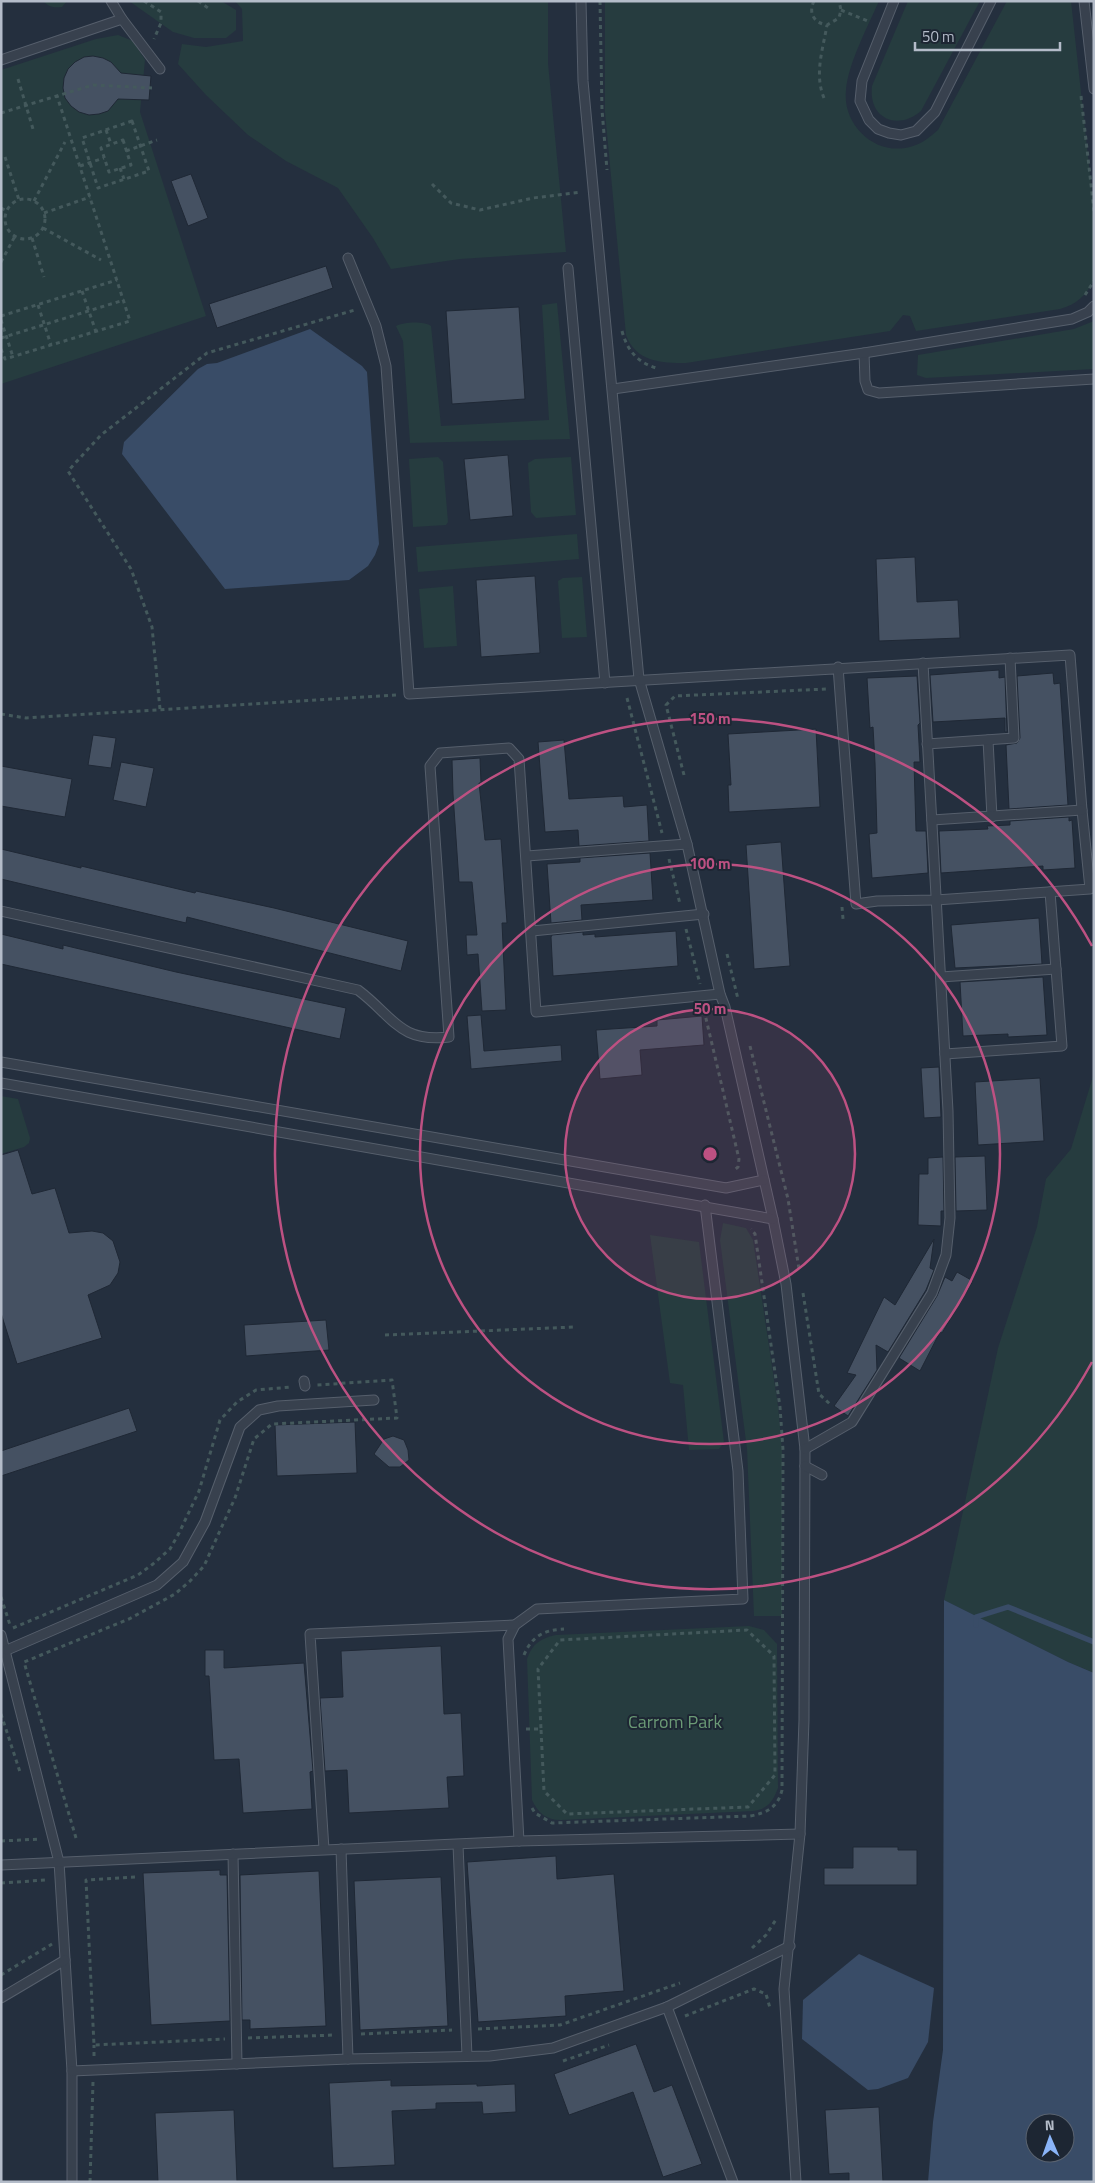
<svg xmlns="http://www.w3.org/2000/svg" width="1095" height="2183" font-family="'Titillium Web',sans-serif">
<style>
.green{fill:#263c3f}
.water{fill:#394c67;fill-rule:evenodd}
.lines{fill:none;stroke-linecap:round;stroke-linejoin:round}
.stream{stroke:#394c67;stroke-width:5.5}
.building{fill:#455162;stroke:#1f2835}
.service-casing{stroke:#565f6c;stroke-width:11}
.path{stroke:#44595c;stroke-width:3;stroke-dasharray:4 4;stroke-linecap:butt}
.service{stroke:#38414e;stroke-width:9}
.ring{fill:none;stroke:#bd5182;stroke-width:2.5}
.labels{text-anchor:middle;stroke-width:4;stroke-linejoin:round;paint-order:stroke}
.park-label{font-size:18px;fill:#6b9a76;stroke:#1d2633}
.centre{fill:#bd5182;stroke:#1d2633;stroke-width:2.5}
.ring-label{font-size:15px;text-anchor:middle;font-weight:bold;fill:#bd5182;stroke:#1d2633;stroke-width:4;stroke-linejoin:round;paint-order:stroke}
</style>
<rect width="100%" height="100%" fill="#242f3e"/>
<g class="green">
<path d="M 43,1 L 67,1 L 62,7 C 53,8 49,7 43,1 Z"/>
<polygon points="129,1 221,1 236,10 236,30 226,38 194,38 173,32"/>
<polygon points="235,1 548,1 548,63 566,252 460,259 391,269 373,238 338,188 286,161 248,135 206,95 178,64 182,44 206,47 243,41 242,9"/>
<path d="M 605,1 L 879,1 C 868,26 848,64 846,90 C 842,126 877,158 913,146 C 923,143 930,137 938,130 L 1007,1 L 1071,1 L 1094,211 L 1094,281 C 1085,296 1077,304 1060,309 L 916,331 L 910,316 L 903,315 L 890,331 L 686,363 C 661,363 636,362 626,335 L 605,112 Z"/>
<path d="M 908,1 L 980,1 L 921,111 C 898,131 868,119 872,86 Z"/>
<polygon points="118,35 133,41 145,60 140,112 206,316 1,384 1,70 96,39"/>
<path d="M 557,303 L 570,439 L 410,443 L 403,341 L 396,326 C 404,322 423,321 431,326 L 441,426 L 549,420 L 542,305 Z"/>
<polygon points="1094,321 1094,369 926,378 917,375 918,355 1074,329"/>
<polygon points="438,457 443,462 448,522 446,525 413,527 409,459"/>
<polygon points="571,457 576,515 536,518 531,512 528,463 535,459"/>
<polygon points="577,534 579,559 418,572 416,547"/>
<polygon points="582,577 587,637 562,638 558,581 563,578"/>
<polygon points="453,586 457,646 424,648 419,589"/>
<polygon points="1094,1073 1094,1673 1068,1662 944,1600 998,1348 1037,1227 1046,1179 1071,1149"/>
<polygon points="1,1096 18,1099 30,1138 29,1143 24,1147 1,1154"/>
<polygon points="723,1223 746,1228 753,1240 778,1406 782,1450 782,1616 754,1616 747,1449 720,1240"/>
<polygon points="650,1235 699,1242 724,1442 719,1449 689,1450 683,1385 670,1383"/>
<path d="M 749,1626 L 764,1630 L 777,1644 L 778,1788 C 773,1801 768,1809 753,1811 L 561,1820 C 546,1820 538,1813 532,1800 L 527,1659 C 532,1644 541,1638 556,1635 Z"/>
</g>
<g class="water">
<polygon points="310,329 362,366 367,372 379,544 375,555 368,566 349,580 225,589 122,454 124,442 198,369 207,364 217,363"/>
<path d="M 944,1600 L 1068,1662 L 1094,1673 L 1094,2182 L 928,2182 L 933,2122 L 943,2050 ZM 1035,2123 L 1065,2123 L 1065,2153 L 1035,2153 Z"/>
<polygon points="859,1954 934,1988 928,2042 908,2078 878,2089 868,2090 802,2039 803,2000"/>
</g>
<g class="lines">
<polyline class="stream" points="976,1625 976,1617 1008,1607 1094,1642"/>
</g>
<g class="building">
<polygon points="93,56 103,58 111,62 121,73 151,76 149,100 118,99 108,111 99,114 89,115 79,112 71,106 65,98 63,88 64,78 68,69 75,62 84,57"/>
<polygon points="191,174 208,218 188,226 171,181"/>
<polygon points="326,266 333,288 217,328 209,304"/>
<polygon points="519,307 525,399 452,404 446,311"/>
<polygon points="508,455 513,516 470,520 464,459"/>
<polygon points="915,557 917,602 958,600 960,638 879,641 876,559"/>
<polygon points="535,576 540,653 481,657 476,580"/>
<polygon points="999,670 999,678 1005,677 1007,732 1005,732 1005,718 933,722 930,675"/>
<polygon points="1053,673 1054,684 1060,683 1068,805 1009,809 1006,745 1017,743 1020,738 1017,676"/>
<polygon points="917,676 920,723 918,725 920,762 914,762 916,831 926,831 928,873 872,878 869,834 877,833 875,763 873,727 870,728 867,678"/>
<polygon points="816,729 820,807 729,812 728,785 731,785 728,734"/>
<polygon points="93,735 116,738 111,768 88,765"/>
<polygon points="564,740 569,799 623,796 624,807 647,805 649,841 579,846 578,830 545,832 538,742"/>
<polygon points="480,758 481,783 479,783 485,840 501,839 507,923 502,923 506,1010 482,1011 478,954 467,955 466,935 477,935 472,882 459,882 453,794 452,760"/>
<polygon points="121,762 154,768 146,807 113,800"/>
<polygon points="1,766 72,779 65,817 1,806"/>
<polygon points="1069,817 1069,821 1072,820 1075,868 1043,870 1043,866 941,873 939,831 988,829 987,826 1010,825 1010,821"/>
<polygon points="781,842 790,966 754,969 746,845"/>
<polygon points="1,849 81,868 81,866 195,893 196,891 274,908 408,941 401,971 187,917 186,923 1,879"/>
<polygon points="650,853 653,900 581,905 582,920 551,923 547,864 580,862 580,858"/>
<polygon points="1039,918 1042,964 955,968 951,925"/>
<polygon points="676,931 678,966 553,976 551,937 552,935 583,932 583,935 595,934 595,937"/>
<polygon points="1,934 63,949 63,945 176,972 346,1008 340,1039 1,964"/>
<polygon points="1043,977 1047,1035 1008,1037 1008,1034 963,1036 960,982"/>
<polygon points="481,1015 484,1051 561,1045 562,1061 471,1069 467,1016"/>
<polygon points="702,1016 704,1045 640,1050 642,1075 600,1079 596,1030 657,1026 657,1020"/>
<polygon points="939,1067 941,1117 924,1118 921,1068"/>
<polygon points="1040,1078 1044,1141 978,1145 975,1082"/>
<polygon points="18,1150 32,1194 55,1188 69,1233 92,1231 103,1233 113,1241 120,1262 118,1273 110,1285 88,1295 102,1338 17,1364 1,1313 1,1155"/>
<polygon points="985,1156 987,1210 956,1211 955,1157"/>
<polygon points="943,1157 944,1211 941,1211 941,1226 918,1225 919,1174 928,1174 928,1158"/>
<polygon points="934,1239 930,1268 934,1270 926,1290 888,1352 876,1345 877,1370 848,1416 834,1406 856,1375 847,1373 884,1297 895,1305"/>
<polygon points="957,1272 973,1281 942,1333 940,1332 920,1371 899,1358 937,1296 945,1277 952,1281"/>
<polygon points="326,1320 329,1350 246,1356 244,1325"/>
<polygon points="129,1408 137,1431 1,1476 1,1451"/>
<polygon points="355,1422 357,1473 277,1476 275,1425"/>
<polygon points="393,1436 404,1440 408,1450 409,1460 400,1467 389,1467 374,1454 384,1439"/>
<polygon points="441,1646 444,1714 461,1713 464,1776 447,1777 449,1808 349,1813 347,1770 325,1771 320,1698 343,1697 341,1651"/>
<polygon points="205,1650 224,1650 224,1668 304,1663 313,1771 310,1772 312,1809 243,1813 239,1759 214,1760 209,1676 205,1676"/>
<polygon points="853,1847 898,1847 898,1850 917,1850 917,1885 824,1885 824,1868 853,1868"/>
<polygon points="556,1856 557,1879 614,1874 624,1991 565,1996 566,2016 478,2022 467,1862"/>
<polygon points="220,1870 220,1875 227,1875 230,2021 151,2025 143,1873"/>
<polygon points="319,1871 326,2026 250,2029 250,2020 242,2020 240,1875"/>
<polygon points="441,1877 448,2026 360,2030 354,1881"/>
<polygon points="636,2044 654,2092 672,2085 702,2164 663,2177 633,2092 569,2115 554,2074"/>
<polygon points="391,2080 391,2086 477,2084 477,2086 515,2084 516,2112 483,2114 482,2102 436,2103 436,2109 392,2111 395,2165 333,2168 329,2083"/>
<polygon points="879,2107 883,2182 849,2182 849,2173 829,2174 825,2110"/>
<polygon points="234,2110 237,2182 158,2182 155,2113"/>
</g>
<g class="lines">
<defs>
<g id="service">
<polyline points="111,1 122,19"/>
<polyline points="581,1 583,81 639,679 687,844 720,994 725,1007 773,1219 786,1284 805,1449 804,1720 800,1834 784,1989 796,2182"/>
<polyline points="894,1 862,81 860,101 869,120 878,129 889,133 901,135 916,131 935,112 991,1"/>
<polyline points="1084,1 1094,89"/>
<polyline points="1,60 122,19 160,69"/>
<polyline points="348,258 376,326 386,366 409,694 1070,655 1082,810 1090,889 936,900 877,901 856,904 838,667"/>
<polyline points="568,268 605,683"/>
<polyline points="864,353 865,381 868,390 879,393 1094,379"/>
<polyline points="613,389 864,353 1072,319 1088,312 1094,306"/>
<polyline points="988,740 992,817"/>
<polyline points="927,744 1014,738 1010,658"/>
<polyline points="932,820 1082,810"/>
<polyline points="527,856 687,844"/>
<path d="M 1,911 L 358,990 C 393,1016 399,1043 449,1037 L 430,766 L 440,753 L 509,748 L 519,759 L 536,1012 L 720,994"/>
<polyline points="532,931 704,914"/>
<polyline points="941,977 1056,969"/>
<polyline points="945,1054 1062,1046 1050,892"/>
<polyline points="1,1062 726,1188 764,1180"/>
<polyline points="1,1083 773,1219"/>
<polyline points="304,1381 305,1386"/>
<polyline points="805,1449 852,1422 932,1293 946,1255 950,1218 948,1111 923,663"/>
<polyline points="805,1466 822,1475"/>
<polyline points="1,1635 59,1862 72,2071 72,2182"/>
<polyline points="7,1650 157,1585 183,1562 205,1522 240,1427 259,1410 278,1406 374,1400"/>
<polyline points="519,1841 508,1639 515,1625 537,1609 743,1599 738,1471 705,1205"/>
<polyline points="458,1845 467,2056"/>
<polyline points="324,1849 310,1634 515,1625"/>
<polyline points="341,1849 348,2059"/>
<polyline points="233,1854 237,2064"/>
<polyline points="1,1865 519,1841 800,1834"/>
<polyline points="1,1998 65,1960"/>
<polyline points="667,2007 733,2182"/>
<polyline points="72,2071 348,2059 490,2056 553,2048 667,2007 790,1946"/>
</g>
</defs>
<use href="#service" class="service-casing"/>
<g class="path">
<polyline points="144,1 161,12 161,23 154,39"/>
<polyline points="198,1 208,8"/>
<polyline points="600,1 602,110 607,170"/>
<path d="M 814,1 C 808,13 814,23 827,25 L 839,18 L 841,10 L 839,1"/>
<polyline points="841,10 870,22"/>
<polyline points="18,79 33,129"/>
<polyline points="1081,96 1094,211"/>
<path d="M 824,98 C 814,74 823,49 827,25"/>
<polyline points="1,113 93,85 152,88"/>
<polygon points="132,121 149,171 98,188 82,138"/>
<polyline points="106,130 111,144"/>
<polygon points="123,140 131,165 109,172 101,148"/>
<polyline points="126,151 157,140"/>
<polyline points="5,157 19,200"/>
<polyline points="80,166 104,158"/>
<polyline points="120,168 124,179"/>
<polyline points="432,184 451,203 480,210 533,198 581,192"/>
<circle cx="25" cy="219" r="20"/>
<polyline points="34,201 65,142"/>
<polyline points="1,208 7,211"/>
<polyline points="44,213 90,197"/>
<polyline points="43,228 101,260"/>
<polyline points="32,238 44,277"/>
<polyline points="1,262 15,236"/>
<polyline points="82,291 96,332"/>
<polyline points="1085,295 1094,281"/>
<polyline points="38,305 51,345"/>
<polyline points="1,316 117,280"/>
<polyline points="1,320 13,357"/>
<path d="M 622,331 C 627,350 637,362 656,368"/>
<polyline points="1,338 124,300"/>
<polyline points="1,349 5,359 130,321 57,96"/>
<polyline points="627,698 662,833"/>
<polyline points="160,709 152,627 131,569 68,471 101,435 207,353 355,310"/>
<polyline points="1,714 26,718 396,695"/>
<polyline points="684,775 666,705 675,696 826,689"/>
<polyline points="669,859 680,904"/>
<polyline points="842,907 843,919"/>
<polyline points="686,929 700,984"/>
<polyline points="727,954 738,999"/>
<polyline points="704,1010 739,1159 738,1167 733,1171"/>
<polyline points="750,1046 788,1199 799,1269"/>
<polyline points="803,1293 819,1394 830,1404"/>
<polyline points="385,1335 575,1327"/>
<polyline points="1,1597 10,1625"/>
<polyline points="13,1628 138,1575 153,1564 170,1549 179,1533 199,1491 220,1420 237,1402 256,1390 291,1387"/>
<path d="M 524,1655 C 532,1636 544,1630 564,1629"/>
<polyline points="1,1714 20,1772"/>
<polyline points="526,1729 541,1729 544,1791 567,1814 748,1807 775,1775 774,1656 747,1630 560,1640 538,1669 541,1729"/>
<path d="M 532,1808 L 535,1813 L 552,1823 L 750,1816 C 767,1813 778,1807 782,1790 L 783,1450 L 780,1407 L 755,1234 L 751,1229"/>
<polyline points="76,1838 24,1662 129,1619 175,1594 190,1581 204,1566 218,1535 235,1498 254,1439 272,1424 397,1418 392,1380 317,1385"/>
<polyline points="1,1841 41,1839"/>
<polyline points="135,1877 86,1880 94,2045 225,2039"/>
<polyline points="1,1883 46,1880"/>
<polyline points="752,1948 766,1935 777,1918"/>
<polyline points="1,1975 52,1944"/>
<polyline points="685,2016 754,1989 766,1994 770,2008"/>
<polyline points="478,2029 560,2025 680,1983"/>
<polyline points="361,2034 452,2030"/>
<polyline points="248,2038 335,2035"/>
<polyline points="94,2056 94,2045"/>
<polyline points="563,2061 609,2045"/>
<polyline points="90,2182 93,2082"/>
</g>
<use href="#service" class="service"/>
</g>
<circle cx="710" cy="1154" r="145" fill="#bd5182" fill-opacity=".12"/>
<g class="ring">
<circle cx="710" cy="1154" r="145"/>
<circle cx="710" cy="1154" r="290"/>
<path d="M1092 1362A435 435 0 1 1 1092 946"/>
</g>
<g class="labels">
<g class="park-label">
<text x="675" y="1728">Carrom Park</text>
</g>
</g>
<circle cx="710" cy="1154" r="8" class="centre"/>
<g class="ring-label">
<text x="710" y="724">150 m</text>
<text x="710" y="869">100 m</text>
<text x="710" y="1014">50 m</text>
</g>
<rect width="1095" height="2183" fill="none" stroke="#b4bcc9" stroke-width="5"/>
<g transform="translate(1050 2138) rotate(358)"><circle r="24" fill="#1d2633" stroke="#59626f"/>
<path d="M0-4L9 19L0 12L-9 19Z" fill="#8ab4f8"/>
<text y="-8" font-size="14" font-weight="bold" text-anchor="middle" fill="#b4bcc9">N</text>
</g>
<path d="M915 42v8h145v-8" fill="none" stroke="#b4bcc9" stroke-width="2.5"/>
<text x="922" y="42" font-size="15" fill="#b4bcc9" stroke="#1d2633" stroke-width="4" paint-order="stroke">50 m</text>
</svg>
